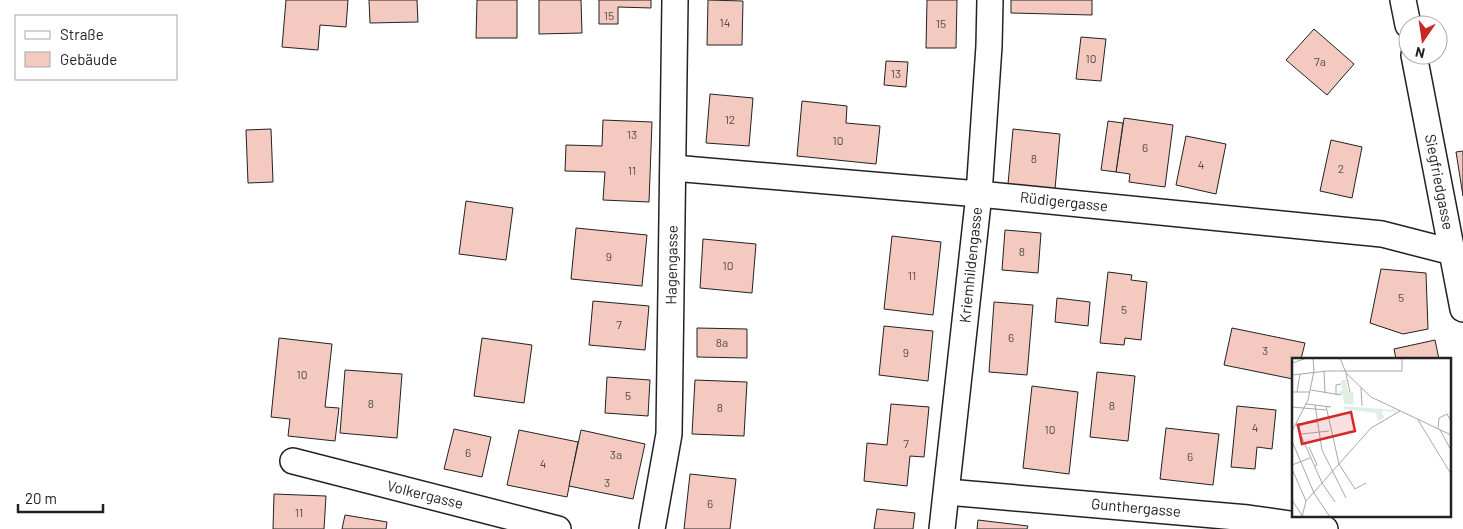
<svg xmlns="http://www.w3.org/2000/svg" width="1463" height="529" font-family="Barlow,sans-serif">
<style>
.building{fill:#f3c9c0;stroke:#222}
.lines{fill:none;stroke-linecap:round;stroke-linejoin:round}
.street-casing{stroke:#222;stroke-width:28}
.street{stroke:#fff;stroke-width:25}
.labels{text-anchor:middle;stroke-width:4;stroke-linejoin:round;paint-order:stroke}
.number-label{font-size:12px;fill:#564c4a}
.street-label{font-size:15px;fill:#222;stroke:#fff}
.inset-road{fill:none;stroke:#a7a7a7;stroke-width:1}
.view{fill:#d62828;fill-opacity:0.15;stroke:#d62828;stroke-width:2.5}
.inset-edge{fill:none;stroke:#222;stroke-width:2.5}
</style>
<rect width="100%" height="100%" fill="#fff"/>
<g class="building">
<polygon points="286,0 348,0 346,27 320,25 318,50 282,47"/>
<polygon points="369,0 417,0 418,22 370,23"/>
<polygon points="477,0 517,0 517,38 476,38"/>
<polygon points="539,0 581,0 582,33 539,34"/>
<polygon points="599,0 651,0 651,8 618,7 618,24 599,24"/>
<polygon points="708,0 743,1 742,45 707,45"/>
<polygon points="927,0 957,0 956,48 926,48"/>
<polygon points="1011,0 1092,0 1092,15 1011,13"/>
<polygon points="1314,29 1354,64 1327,95 1286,60"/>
<polygon points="1081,37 1106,39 1101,81 1076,79"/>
<polygon points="886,61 908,62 906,87 884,85"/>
<polygon points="710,94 753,98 749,146 706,143"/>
<polygon points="802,101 847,106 846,123 880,126 876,164 797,156"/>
<polygon points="1124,118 1173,125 1165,187 1129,182 1130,174 1116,172"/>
<polygon points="603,120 652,122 649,202 603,200 605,172 565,171 566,145 602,146"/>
<polygon points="1108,121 1123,123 1116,172 1101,170"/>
<polygon points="271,129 273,182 248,183 246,130"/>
<polygon points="1013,129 1060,134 1055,189 1008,184"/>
<polygon points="1186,136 1226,144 1216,194 1176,185"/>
<polygon points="1331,140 1362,147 1352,198 1320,191"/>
<polygon points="1463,151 1463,196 1456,152"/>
<polygon points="466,201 513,208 506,260 459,254"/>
<polygon points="576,228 647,235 642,286 571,279"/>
<polygon points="1005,230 1041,233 1038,273 1002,270"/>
<polygon points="892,236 941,242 933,315 884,309"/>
<polygon points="703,239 756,244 752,293 700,288"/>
<polygon points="1381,269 1426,273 1428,329 1403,334 1370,323"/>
<polygon points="1108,272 1132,275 1131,280 1147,282 1141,340 1125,338 1124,345 1100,343"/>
<polygon points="1057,298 1090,302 1088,326 1055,322"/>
<polygon points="593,301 649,306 645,350 589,345"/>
<polygon points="994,302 1033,305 1027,375 989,372"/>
<polygon points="884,326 933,331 928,381 879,375"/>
<polygon points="697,328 747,329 747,358 697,357"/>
<polygon points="1232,328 1305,343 1301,359 1293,359 1293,379 1224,365"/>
<polygon points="279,338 332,344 325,407 339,408 335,441 288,436 290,419 271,417"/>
<polygon points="482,338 532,345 524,403 474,396"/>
<polygon points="1435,340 1439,359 1396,359 1394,349"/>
<polygon points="345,370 402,374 397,438 340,433"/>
<polygon points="1097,372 1135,376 1128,441 1090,437"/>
<polygon points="607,377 650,380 648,416 605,413"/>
<polygon points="695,380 747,382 744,436 692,434"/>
<polygon points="1032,386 1078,392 1069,474 1023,468"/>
<polygon points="891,404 929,407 924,457 910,456 907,486 864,481 867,443 887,445"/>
<polygon points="1237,406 1276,410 1272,449 1257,447 1255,469 1231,467"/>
<polygon points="1166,428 1219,434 1213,485 1160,479"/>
<polygon points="454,429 491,437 482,477 444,469"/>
<polygon points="519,430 578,442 567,497 507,485"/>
<polygon points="581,430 645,444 633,499 569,486"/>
<polygon points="690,474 736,479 730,529 684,529"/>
<polygon points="274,494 326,496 324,529 273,529"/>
<polygon points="877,509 915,513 913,529 874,529"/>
<polygon points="345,515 387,522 386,529 342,529"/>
<polygon points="978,520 1028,526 1027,529 977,529"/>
</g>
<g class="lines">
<defs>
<g id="street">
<polyline points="1403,0 1408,25"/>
<polyline points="1414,55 1463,309"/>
<polyline points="673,168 979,194 1382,234 1452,252"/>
<polyline points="293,461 558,529"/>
<polyline points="947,492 1248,518 1325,529"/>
<polyline points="652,529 669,434 675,0"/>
<polyline points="942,529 979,194 989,46 990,0"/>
</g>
</defs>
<use href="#street" class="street-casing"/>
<use href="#street" class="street"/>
</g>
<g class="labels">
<g class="number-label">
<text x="609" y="20">15</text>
<text x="725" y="27">14</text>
<text x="941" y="28">15</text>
<text x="1091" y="63">10</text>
<text x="1320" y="66">7a</text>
<text x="896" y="78">13</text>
<text x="730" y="124">12</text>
<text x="632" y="139">13</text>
<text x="838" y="145">10</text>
<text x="1145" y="152">6</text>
<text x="1034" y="163">8</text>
<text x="1201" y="169">4</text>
<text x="1341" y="173">2</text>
<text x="632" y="175">11</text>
<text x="1022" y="256">8</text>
<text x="609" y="261">9</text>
<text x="728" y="270">10</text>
<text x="912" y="280">11</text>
<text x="1401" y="302">5</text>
<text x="1124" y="314">5</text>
<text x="619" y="329">7</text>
<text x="1011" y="342">6</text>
<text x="722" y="347">8a</text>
<text x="1265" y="355">3</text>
<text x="906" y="357">9</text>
<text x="302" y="379">10</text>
<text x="628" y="400">5</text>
<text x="371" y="408">8</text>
<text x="1112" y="410">8</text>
<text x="720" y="412">8</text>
<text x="1255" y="432">4</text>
<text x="1050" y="434">10</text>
<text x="906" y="448">7</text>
<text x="468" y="457">6</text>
<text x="616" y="459">3a</text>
<text x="1190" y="461">6</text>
<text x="543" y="468">4</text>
<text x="607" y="487">3</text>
<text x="710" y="508">6</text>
<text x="299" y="517">11</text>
</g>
<g class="street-label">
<text transform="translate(1439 182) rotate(79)" y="5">Siegfriedgasse</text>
<text transform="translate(1064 202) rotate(6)" y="5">Rüdigergasse</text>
<text transform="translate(672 265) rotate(-89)" y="5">Hagengasse</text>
<text transform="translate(971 265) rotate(-84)" y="5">Kriemhildengasse</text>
<text transform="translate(425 495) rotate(14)" y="5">Volkergasse</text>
<text transform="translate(1136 508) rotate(5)" y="5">Gunthergasse</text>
</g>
</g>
<g transform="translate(1292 358)">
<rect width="159" height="159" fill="#fff"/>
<path d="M 49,22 L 54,22 L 56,34 L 61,34 L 62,47 L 52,46 L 51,37 L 46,37 L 46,33 L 50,33 ZM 52,48 L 103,52 L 106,54 L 90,53 L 92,60 L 86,63 L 84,55 L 52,51 Z" fill="#e0efe3"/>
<path class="inset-road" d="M 48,0 L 54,15 L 79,39 L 159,77M 0,5 L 15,0M 32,13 L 33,35M 54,16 L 58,34M 0,17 L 35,13 L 110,13 L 110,0M 69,30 L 70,48M 19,32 L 49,37M 0,34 L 18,34M 5,34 L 8,16M 44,37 L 44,27 L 49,26M 14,46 L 39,49M 23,47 L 30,92 L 54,140M 34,48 L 47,106 L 63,131 L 74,125M 0,49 L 34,52M 126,62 L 159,116M 25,64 L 4,66 L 30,125 L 43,144M 146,71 L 147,60 L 155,56 L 159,63M 148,72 L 159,92M 0,73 L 16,42 L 22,13 L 21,0M 9,76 L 37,73M 0,83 L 22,135 L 38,159M 17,89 L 25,107 L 22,108M 0,107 L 18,100M 0,111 L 14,143 L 10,159M 0,142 L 11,159M 14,143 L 79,70 L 108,53"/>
<path class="view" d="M 59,54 L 63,73 L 10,86 L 6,67 Z"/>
<rect width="159" height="159" class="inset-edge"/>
</g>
<rect x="15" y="15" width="162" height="65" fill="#ffffff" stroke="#a7a7a7"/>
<rect x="25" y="31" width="25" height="8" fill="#ffffff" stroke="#a7a7a7"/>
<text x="60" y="40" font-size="15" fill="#222222">Straße</text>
<rect x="25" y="52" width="25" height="15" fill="#f3c9c0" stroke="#a7a7a7"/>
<text x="60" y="65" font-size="15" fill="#222222">Gebäude</text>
<g transform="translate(1423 40) rotate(193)"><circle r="24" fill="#ffffff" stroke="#a7a7a7"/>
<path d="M0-4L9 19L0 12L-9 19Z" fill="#c62828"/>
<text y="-8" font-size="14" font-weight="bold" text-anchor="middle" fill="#222222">N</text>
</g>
<path d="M18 504v8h85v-8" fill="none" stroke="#222222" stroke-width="2.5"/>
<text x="25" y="504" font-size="15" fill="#222222" stroke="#ffffff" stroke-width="4" paint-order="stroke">20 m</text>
</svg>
